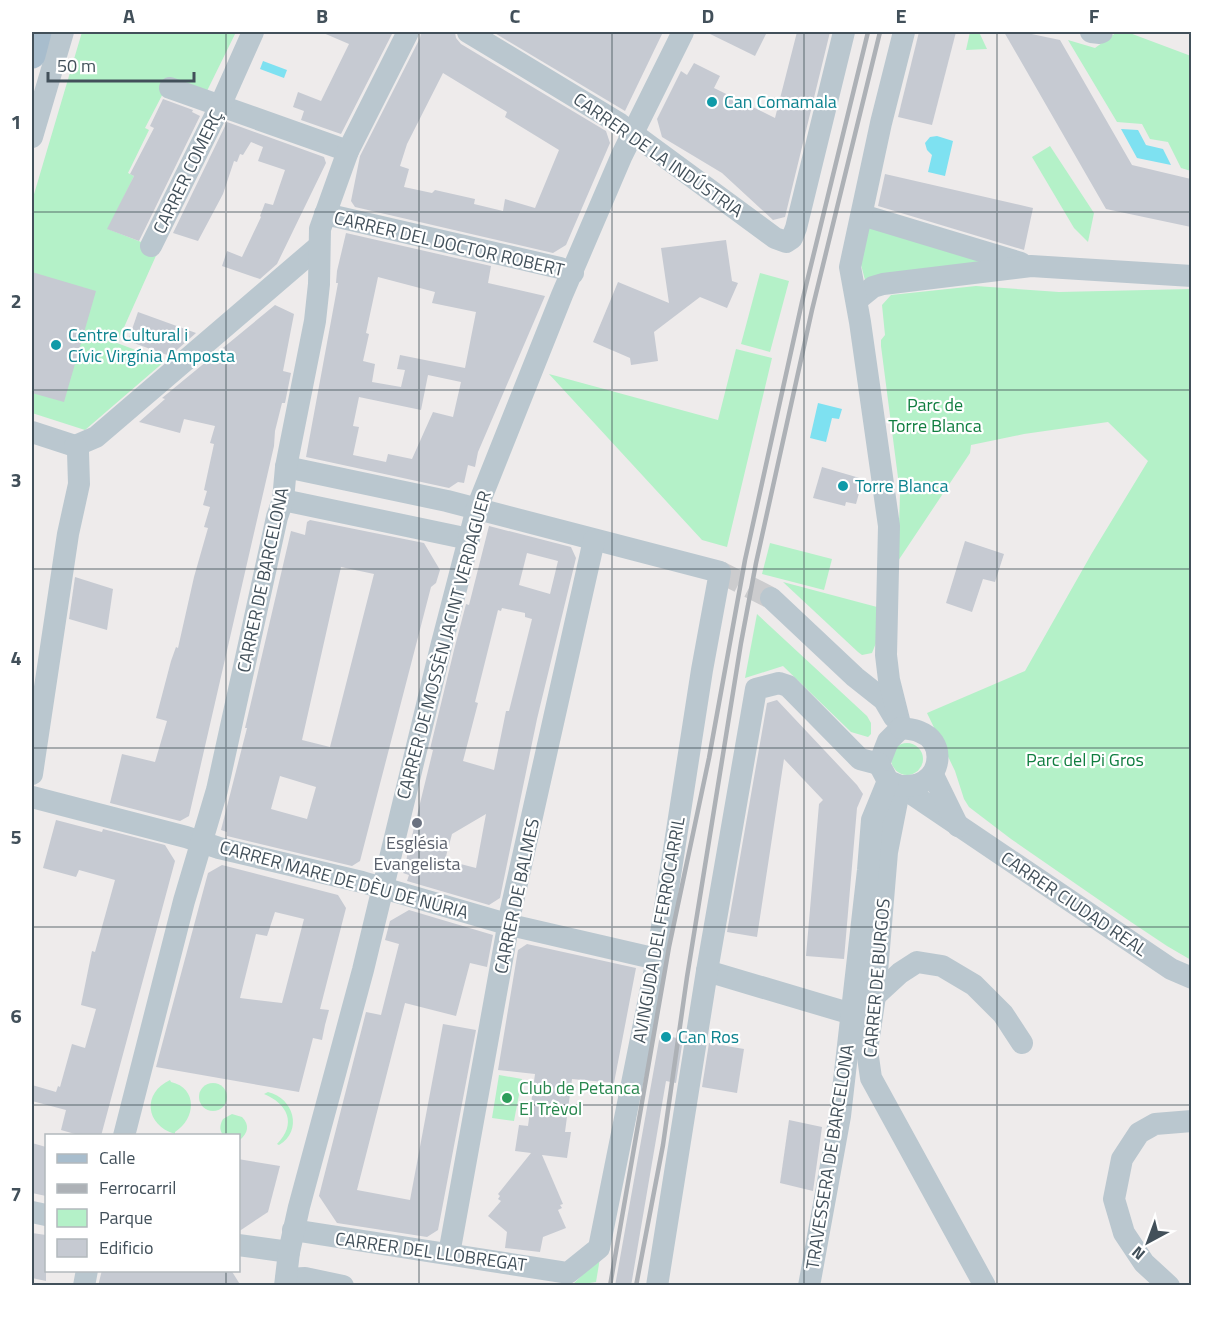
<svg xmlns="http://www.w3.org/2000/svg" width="1223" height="1317" font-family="'Titillium Web',sans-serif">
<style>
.green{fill:#b4f1c8}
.water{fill:#7ee1f1}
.building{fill:#c6cad2;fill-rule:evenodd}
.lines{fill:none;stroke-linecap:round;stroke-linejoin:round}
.minor-tunnel{stroke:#ccccce;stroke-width:22;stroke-dasharray:22 11;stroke-linecap:butt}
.minor{stroke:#bac7cf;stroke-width:22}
.major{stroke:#a8bdcd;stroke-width:27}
.rail{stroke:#adb1b6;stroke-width:4.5}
.grid{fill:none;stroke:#42505a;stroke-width:1.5;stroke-opacity:0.55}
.culture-dot{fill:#0f9aa8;stroke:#fff;stroke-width:2}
.worship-dot{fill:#6b7280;stroke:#fff;stroke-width:2}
.leisure-dot{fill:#2e9e5b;stroke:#fff;stroke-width:2}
.labels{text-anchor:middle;stroke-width:4.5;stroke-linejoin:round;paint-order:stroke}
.culture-label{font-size:18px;fill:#0d838f;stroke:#fff;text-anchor:start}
.street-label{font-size:18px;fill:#42505a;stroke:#fff}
.park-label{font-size:18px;fill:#107e40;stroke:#fff}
.worship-label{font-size:18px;fill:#5b616d;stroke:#fff}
.leisure-label{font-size:18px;fill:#27864d;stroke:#fff;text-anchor:start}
.neatline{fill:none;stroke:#42505a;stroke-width:2}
.grid-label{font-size:20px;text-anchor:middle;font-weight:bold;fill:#42505a}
</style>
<rect width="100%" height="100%" fill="#eeebeb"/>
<g class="green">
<polygon points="82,32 236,32 205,95 169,82 145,128 149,130 128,173 134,176 108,229 159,249 117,343 165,361 85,430 32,413 32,201"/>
<polygon points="970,32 979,32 987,49 966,50"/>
<polygon points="1117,32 1127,32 1191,56 1191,171 1181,168 1168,142 1150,139 1142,124 1117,122 1068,40 1095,48"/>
<polygon points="1050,146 1094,213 1088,242 1074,228 1032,157"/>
<polygon points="876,224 1008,264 865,280 860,261 866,229"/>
<polygon points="760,273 789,281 770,352 741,344"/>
<polygon points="976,286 1059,292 1191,289 1191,960 1167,946 1131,922 1011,839 969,807 964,799 955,771 927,713 1025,671 1092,553 1148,461 1108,422 1024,434 971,445 970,453 898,561 900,493 881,346 881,340 885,335 882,305 891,295"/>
<polygon points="736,349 772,358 727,547 702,540 549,374 718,420"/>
<polygon points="770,543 832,559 824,590 762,574"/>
<polygon points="783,582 877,607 876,643 872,653 862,655 858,652"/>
<polygon points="757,614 867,716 871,723 871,734 868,737 851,732 783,666 745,678"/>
<circle cx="907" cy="759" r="16"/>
<polygon points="499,1075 522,1079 514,1121 492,1118"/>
<path d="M 170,1080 L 171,1082 C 198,1088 196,1119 175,1132 L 175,1134 C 145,1125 142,1093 170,1080 Z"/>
<circle cx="213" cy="1097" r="14"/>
<path d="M 268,1092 C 294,1098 303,1131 279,1145 L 277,1144 C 297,1124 288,1104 264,1094 Z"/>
<path d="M 232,1114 L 242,1117 C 250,1125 248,1133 240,1140 L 238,1136 L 223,1135 C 219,1130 220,1124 223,1119 Z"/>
<polygon points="600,1258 596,1282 571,1286"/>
</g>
<g class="water">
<polygon points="263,61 287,70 284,78 260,69"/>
<polygon points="1121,129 1138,130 1146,145 1163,149 1171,165 1137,158"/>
<polygon points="937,136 953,141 945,176 928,172 932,155 927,150 925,143 930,137"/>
<polygon points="818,403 842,409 839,419 832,418 826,442 810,438"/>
</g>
<g class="building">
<polygon points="321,32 393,32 341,134 301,120 304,111 293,107 298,92 321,101 349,44"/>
<path d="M 421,32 L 455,32 L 456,38 L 461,44 L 606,131 L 610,143 L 566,245 L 553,253 L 355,207 L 351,201 L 360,156 L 420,38 ZM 443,73 L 507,112 L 505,117 L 559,150 L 535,208 L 505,199 L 503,211 L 474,204 L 475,199 L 435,190 L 432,193 L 404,187 L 409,169 L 400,166 L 407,144 Z"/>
<polygon points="493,32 663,32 625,111"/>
<polygon points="706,32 767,32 755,56"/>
<polygon points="797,32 830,32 785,217 773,220 722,173 662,137 657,119 681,71 687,75 694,63 720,76 714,88 775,118"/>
<polygon points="919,32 956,32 932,125 898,117"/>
<polygon points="1004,32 1022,32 1060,40 1132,165 1191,179 1191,227 1106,209"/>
<polygon points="163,99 193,110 192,112 200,116 139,241 107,229 134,176 130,174 154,128 150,126"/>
<polygon points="227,122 324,157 326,163 277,264 260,279 222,266 227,251 242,257 261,217 260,216 265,203 273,205 285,170 258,161 263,147 251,142 243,155 240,154 237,162 234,161 223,194 198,241 173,233"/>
<polygon points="885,174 1033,208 1024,250 878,206"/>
<path d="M 346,233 L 491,266 L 488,283 L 545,296 L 478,452 L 475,467 L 468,465 L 464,483 L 458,482 L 449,488 L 306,457 L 338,283 L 336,283 L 337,271 ZM 378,277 L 435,292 L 432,303 L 476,312 L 465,368 L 400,355 L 397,369 L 405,370 L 401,387 L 372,382 L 375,364 L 363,361 L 369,334 L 366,333 ZM 428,375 L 461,382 L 453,417 L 433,412 L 412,459 L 388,454 L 386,462 L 353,455 L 359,427 L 353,426 L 359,397 L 421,410 Z"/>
<polygon points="726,240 732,281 738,283 727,308 700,297 654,332 658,361 631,365 630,358 593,342 618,282 669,303 661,248"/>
<polygon points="32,272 96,291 64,402 32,393"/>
<polygon points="275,305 294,314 283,371 291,373 285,403 282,403 275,431 274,446 189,816 180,821 110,803 122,754 155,762 167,721 156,718 171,661 176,647 178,648 194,577 208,528 204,527 210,507 203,505 207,491 204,490 214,444 210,443 215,426 184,419 180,433 139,422 165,399 162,398"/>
<polygon points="138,312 196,333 170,356 128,341"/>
<polygon points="822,467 863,479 856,504 846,502 845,506 813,498"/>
<path d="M 310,520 L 424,543 L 440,570 L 436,583 L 431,587 L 360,861 L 352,866 L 227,836 L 227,832 L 221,830 L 247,728 L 245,728 L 291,531 L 305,535 L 307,522 ZM 341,567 L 374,574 L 330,747 L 302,740 ZM 280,776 L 316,787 L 307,819 L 271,809 Z"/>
<path d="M 489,526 L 571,547 L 576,558 L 537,719 L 500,898 L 489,905 L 407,881 L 409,875 L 403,873 L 433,750 L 430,749 L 454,650 L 466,604 L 469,605 ZM 527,553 L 558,561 L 550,594 L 519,585 ZM 502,608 L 525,613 L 525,617 L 532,619 L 509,711 L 506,711 L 494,770 L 463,761 L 478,703 L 475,702 L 498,610 L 501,611 ZM 486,814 L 476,868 L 445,860 L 452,834 Z"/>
<polygon points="965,541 1004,554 995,582 983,579 972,612 946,603"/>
<polygon points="75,577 113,589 107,630 69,619"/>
<polygon points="777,700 857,785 863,794 857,808 844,959 806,956 819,804 823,800 784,759 757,937 727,932 767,703"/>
<polygon points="56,820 102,832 103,829 165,845 175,861 101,1136 82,1136 61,1130 66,1110 32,1101 32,1085 56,1092 58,1086 60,1087 72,1044 85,1048 96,1009 81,1005 92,951 95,952 115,880 79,870 76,877 43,868"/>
<path d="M 222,865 L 338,895 L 346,908 L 320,1009 L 329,1010 L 325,1025 L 322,1040 L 313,1038 L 299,1092 L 156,1067 L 208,873 ZM 275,912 L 304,919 L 282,1003 L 240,998 L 256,934 L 267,936 Z"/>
<polygon points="409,910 493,935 487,967 470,963 456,1016 405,1003 357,1190 410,1200 443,1024 476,1030 438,1230 427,1237 337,1223 319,1196 366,1012 381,1015 399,944 385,940 390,921"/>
<polygon points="527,944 636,968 614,1083 572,1079 565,1132 571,1132 567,1158 542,1155 563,1204 560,1205 562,1208 558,1210 566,1228 543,1237 540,1252 505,1248 507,1232 488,1216 501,1201 498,1199 500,1196 498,1194 531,1153 515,1151 519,1125 528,1126 535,1074 498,1070 518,950"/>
<polygon points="660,1035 683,1039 676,1083 666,1081 631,1286 615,1286"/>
<polygon points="709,1043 744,1049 737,1093 702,1087"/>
<polygon points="789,1120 822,1127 813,1191 780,1183"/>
<polygon points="32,1143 46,1147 46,1196 32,1193"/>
<polygon points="238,1159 280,1166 268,1212 238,1232"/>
<polygon points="32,1233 46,1235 46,1281 32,1278"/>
<polygon points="102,1270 231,1270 241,1286 98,1286"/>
</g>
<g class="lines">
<polyline class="minor-tunnel" points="720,572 771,598"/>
<g class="minor">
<polyline points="468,32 620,124 775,238 786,242 792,238 796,228 844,32"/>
<polyline points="1091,32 1100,33 1102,32"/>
<polyline points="170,88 348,151"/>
<polyline points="32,137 63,32"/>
<polyline points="325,214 560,268 573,273"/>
<polyline points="862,215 1021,263"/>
<polyline points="151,246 220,106 253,32"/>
<polyline points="857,300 873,287 883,284 1031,266 1192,276"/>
<polyline points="32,432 75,446"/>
<polyline points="75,446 96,437 319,246"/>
<polyline points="286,467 447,501 720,572 702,670 657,959 599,1248 568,1273 293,1230"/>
<polyline points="283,500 469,539"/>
<polyline points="771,598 855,677 884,700 894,717"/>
<polyline points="901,728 889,680 886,655 889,526 860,322 850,267 881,123 904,32"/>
<polyline points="901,728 888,741 879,764 888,781 900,786 1171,969 1192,978"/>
<polyline points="32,774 68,534 79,484 78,452 75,446"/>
<polyline points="933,775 958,826"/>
<polyline points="900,786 887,852 875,996 867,1050 871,1078 985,1286"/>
<path d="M 900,786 C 907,786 914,786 919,784 C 943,774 944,741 920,732 C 914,729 907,729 901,728"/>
<polyline points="32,797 186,837 219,848 362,882 510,925 657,959"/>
<polyline points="707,971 852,1014"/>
<polyline points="875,996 900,973 917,962 942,966 974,985 1003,1014 1022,1043"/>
<polyline points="124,1136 184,901 217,790 277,517 283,500 286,467 315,321 319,284 320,229 348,151 408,32"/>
<polyline points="32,1212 46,1215"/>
<polyline points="238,1245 289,1252"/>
<polyline points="449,1254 511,910 594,540"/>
<polyline points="286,1279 305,1278 343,1286"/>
<polyline points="84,1286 87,1270"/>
<polyline points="285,1286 289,1252 299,1207 363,970 441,647 477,508 562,295 622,155 683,32"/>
<polyline points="657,1286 707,971 756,689 779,683 788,686 860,759 879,764"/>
<polyline points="809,1286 840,1116 868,870 872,820 888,781"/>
<polyline points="1169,1286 1144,1263 1124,1233 1114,1199 1122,1159 1139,1133 1155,1124 1192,1121"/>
</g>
<polyline class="major" points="32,55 38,32"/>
<g class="rail">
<polyline points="610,1286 669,947 709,758 745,560 802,302 868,32"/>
<polyline points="636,1286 663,1145 687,977 741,643 756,563 812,310 880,32"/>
</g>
</g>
<path class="grid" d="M 226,32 L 226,1136M 419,32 L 419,1286M 612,32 L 612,1286M 804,32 L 804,1286M 997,32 L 997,1286M 32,212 L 1192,212M 32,390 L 1192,390M 32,569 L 1192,569M 32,748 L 1192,748M 32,927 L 1192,927M 32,1105 L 1192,1105M 226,1270 L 226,1286"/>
<g class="culture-dot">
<circle cx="712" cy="102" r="6"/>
<circle cx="56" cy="345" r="6"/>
<circle cx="843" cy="486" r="6"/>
<circle cx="666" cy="1037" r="6"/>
</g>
<circle class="worship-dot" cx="417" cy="823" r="6"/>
<circle class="leisure-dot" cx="507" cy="1098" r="6"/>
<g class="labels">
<g class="culture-label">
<text x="724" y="108">Can Comamala</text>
<text x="68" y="341">Centre Cultural i<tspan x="68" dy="21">Cívic Virgínia Amposta</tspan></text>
<text x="855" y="492">Torre Blanca</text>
<text x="678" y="1043">Can Ros</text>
</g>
<g class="street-label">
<text transform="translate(658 155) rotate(35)" y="6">CARRER DE LA INDÚSTRIA</text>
<text transform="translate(188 172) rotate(-64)" y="6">CARRER COMERÇ</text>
<text transform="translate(449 244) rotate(13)" y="6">CARRER DEL DOCTOR ROBERT</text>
<text transform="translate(263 580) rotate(-78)" y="6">CARRER DE BARCELONA</text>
<text transform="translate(444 645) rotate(-75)" y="6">CARRER DE MOSSÈN JACINT VERDAGUER</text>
<text transform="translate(344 880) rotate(15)" y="6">CARRER MARE DE DÈU DE NÚRIA</text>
<text transform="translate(517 896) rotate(-78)" y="6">CARRER DE BALMES</text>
<text transform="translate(1074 904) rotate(34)" y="6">CARRER CIUDAD REAL</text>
<text transform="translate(659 930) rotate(-80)" y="6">AVINGUDA DEL FERROCARRIL</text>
<text transform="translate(877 978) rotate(-85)" y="6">CARRER DE BURGOS</text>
<text transform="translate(830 1157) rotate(-81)" y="6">TRAVESSERA DE BARCELONA</text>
<text transform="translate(431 1252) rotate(8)" y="6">CARRER DEL LLOBREGAT</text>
</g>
<g class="park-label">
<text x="935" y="411">Parc de<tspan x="935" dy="21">Torre Blanca</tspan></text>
<text x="1085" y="766">Parc del Pi Gros</text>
</g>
<g class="worship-label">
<text x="417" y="849">Església<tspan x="417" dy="21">Evangelista</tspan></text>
</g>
<g class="leisure-label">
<text x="519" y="1094">Club de Petanca<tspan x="519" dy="21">El Trèvol</tspan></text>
</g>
</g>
<rect width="1223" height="1317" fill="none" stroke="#ffffff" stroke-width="66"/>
<rect x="45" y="1134" width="195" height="138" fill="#ffffff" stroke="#b3b9bd" stroke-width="1.5"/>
<rect x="57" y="1154" width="30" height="9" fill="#a8bdcd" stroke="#b3b9bd" stroke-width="1.5"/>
<text x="99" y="1164" font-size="18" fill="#42505a">Calle</text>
<rect x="57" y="1184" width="30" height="9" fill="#adb1b6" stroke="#b3b9bd" stroke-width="1.5"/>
<text x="99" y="1194" font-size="18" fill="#42505a">Ferrocarril</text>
<rect x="57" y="1209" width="30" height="18" fill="#b4f1c8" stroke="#b3b9bd" stroke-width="1.5"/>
<text x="99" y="1224" font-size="18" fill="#42505a">Parque</text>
<rect x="57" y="1239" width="30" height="18" fill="#c6cad2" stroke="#b3b9bd" stroke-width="1.5"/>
<text x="99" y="1254" font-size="18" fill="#42505a">Edificio</text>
<g transform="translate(1148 1242) rotate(221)" stroke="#ffffff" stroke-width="4.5" paint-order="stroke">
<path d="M0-4.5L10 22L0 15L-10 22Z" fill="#42505a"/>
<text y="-9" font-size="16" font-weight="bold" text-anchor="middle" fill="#42505a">N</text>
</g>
<path d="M48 72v9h146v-9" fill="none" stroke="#42505a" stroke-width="3"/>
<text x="57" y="72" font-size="18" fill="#42505a" stroke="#ffffff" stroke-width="4.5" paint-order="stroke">50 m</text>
<rect x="33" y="33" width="1157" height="1251" class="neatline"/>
<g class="grid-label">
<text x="129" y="23">A</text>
<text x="322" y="23">B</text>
<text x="515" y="23">C</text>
<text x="708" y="23">D</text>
<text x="901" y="23">E</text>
<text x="1094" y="23">F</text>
<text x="16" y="129">1</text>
<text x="16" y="308">2</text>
<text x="16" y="487">3</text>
<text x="16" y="665">4</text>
<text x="16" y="844">5</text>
<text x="16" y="1023">6</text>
<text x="16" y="1201">7</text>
</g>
</svg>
